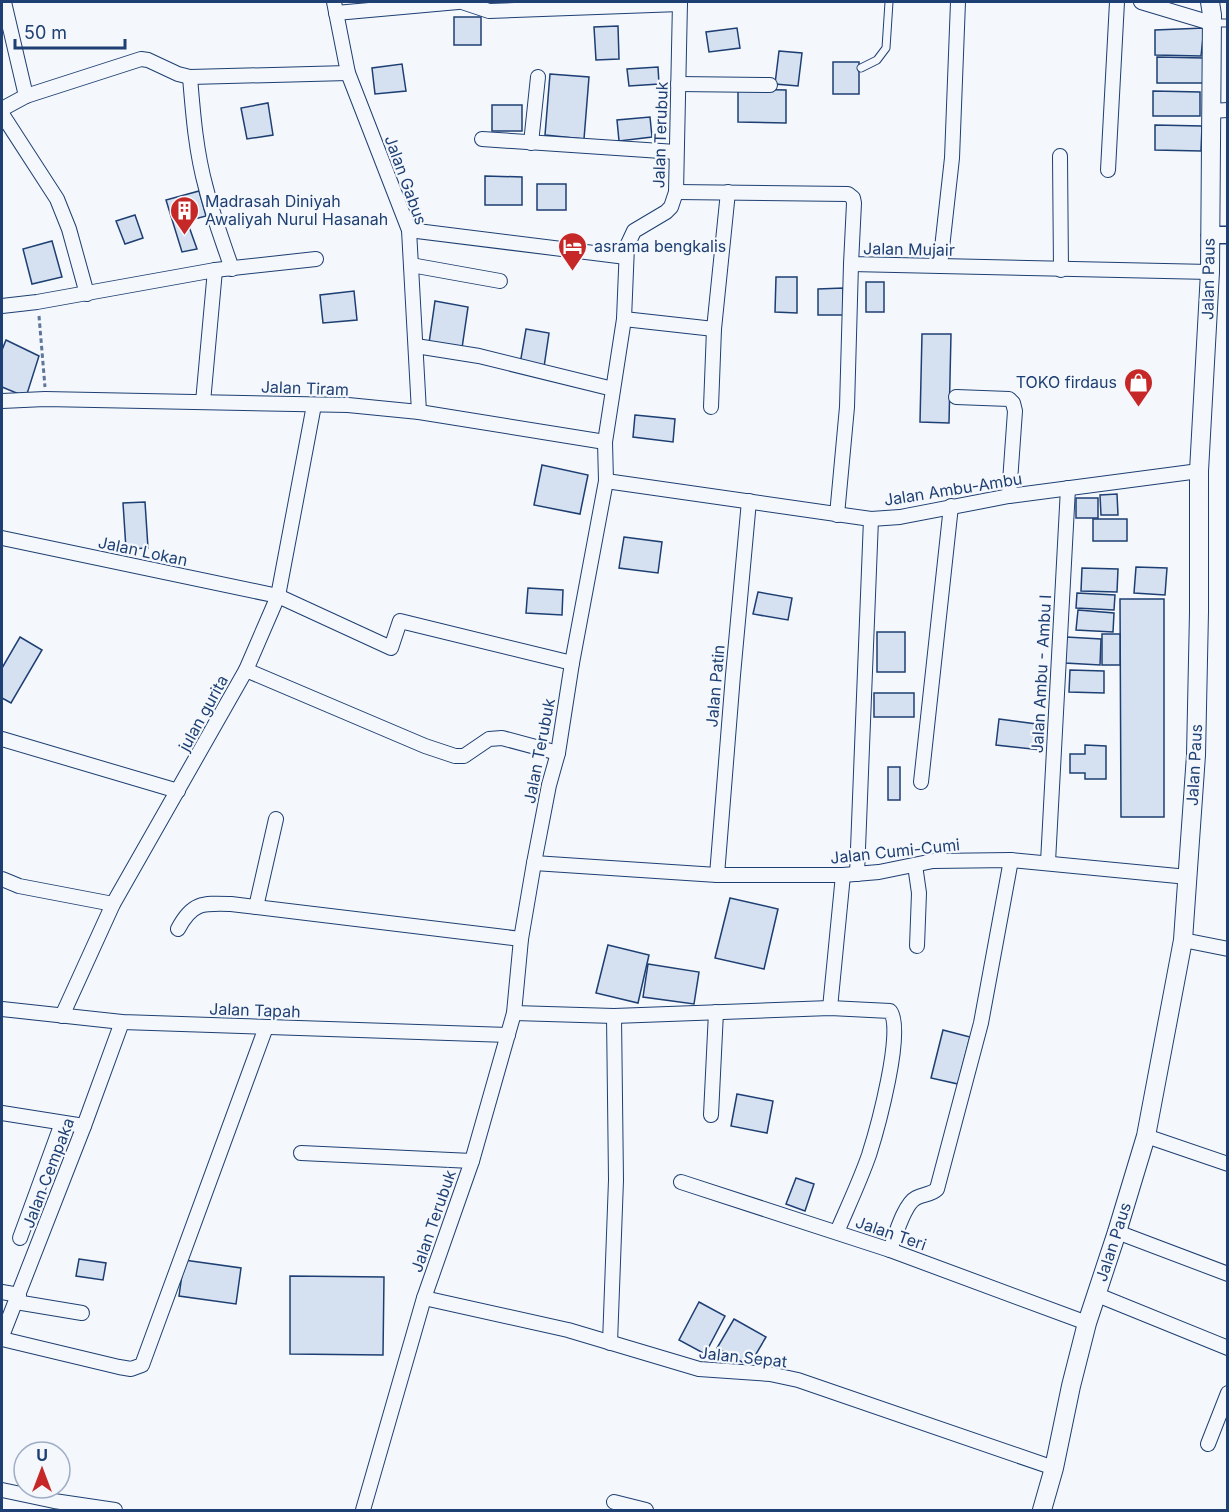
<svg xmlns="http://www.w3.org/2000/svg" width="1229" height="1512" font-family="Inter,sans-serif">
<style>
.building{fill:#d5e0f0;stroke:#1d3f73;stroke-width:1.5}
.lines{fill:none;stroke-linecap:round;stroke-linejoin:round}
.service-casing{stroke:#1d3f73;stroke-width:9}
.minor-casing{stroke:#1d3f73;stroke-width:16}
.tertiary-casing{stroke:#1d3f73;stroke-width:19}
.secondary-casing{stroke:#1d3f73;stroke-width:20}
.path{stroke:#5e769c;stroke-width:3;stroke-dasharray:4.5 3;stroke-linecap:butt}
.service{stroke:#f4f7fb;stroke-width:7}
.minor{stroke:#f4f7fb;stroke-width:14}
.tertiary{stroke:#f4f7fb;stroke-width:16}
.secondary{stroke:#f4f7fb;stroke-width:18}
.labels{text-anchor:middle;stroke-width:4.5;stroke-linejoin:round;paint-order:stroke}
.street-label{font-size:16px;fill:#1d3f73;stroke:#f4f7fb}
.poi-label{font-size:16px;fill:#1d3f73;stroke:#f4f7fb;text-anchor:start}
</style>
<rect width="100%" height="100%" fill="#f4f7fb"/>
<g class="building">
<rect x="454" y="17" width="27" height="28"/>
<polygon points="618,26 619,59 596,60 594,27"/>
<polygon points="737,28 740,48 709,52 706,32"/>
<polygon points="1204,28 1201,56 1155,55 1155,30"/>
<polygon points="779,51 802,53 798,86 775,84"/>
<polygon points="1157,57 1204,58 1204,83 1157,83"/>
<rect x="833" y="62" width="26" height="32"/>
<polygon points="402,64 406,91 375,94 372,68"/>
<polygon points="658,67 659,84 629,86 627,69"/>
<polygon points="550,74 589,77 584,139 545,135"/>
<polygon points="738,89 786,90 786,123 738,122"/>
<polygon points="1153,91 1200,92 1200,116 1153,116"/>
<polygon points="268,103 273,135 247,139 241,108"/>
<rect x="492" y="105" width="30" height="26"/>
<polygon points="650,117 652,137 619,141 617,120"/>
<polygon points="1155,125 1202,126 1201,151 1155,150"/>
<polygon points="485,176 522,177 522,205 485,205"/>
<rect x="537" y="184" width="29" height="26"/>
<polygon points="199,191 206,216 187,221 197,249 182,252 166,200"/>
<polygon points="135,215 143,238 125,244 116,221"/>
<polygon points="52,241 62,277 32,284 23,249"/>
<polygon points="776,277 797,277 797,313 775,312"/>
<rect x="866" y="282" width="18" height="30"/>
<polygon points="843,288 844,315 818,315 818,289"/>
<polygon points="354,291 357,320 323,323 320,295"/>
<polygon points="435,301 468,307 462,348 429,343"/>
<polygon points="526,329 549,333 544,367 520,364"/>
<polygon points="922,334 951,334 949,423 920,422"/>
<polygon points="6,340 39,356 26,397 2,387 2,350"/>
<polygon points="635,415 675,419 673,442 633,437"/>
<polygon points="542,465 588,475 580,514 534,505"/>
<polygon points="1117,494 1118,515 1101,515 1100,495"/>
<rect x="1076" y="498" width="22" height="20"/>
<polygon points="145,502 148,548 126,549 123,503"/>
<rect x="1093" y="519" width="34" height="22"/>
<polygon points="624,537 662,542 658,573 619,568"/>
<polygon points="1136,567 1167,568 1165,595 1134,593"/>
<polygon points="1082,568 1118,569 1117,592 1081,591"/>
<polygon points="528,588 563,590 562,615 526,613"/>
<polygon points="758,592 792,598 788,620 753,614"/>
<polygon points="1077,593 1115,595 1114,610 1076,608"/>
<polygon points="1120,599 1164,599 1164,817 1121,817"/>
<polygon points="1078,610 1114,613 1113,632 1076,630"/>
<rect x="877" y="632" width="28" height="40"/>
<rect x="1102" y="634" width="18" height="31"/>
<polygon points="20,637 42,650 11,703 2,698 2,668"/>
<polygon points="1066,637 1101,639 1100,665 1065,663"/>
<polygon points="1070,670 1104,671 1104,693 1069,692"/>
<rect x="874" y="693" width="40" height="24"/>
<polygon points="999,719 1044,725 1041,750 996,745"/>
<polygon points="1085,745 1106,746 1106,779 1085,779 1085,773 1070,773 1070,754 1085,754"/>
<rect x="888" y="767" width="12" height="33"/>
<polygon points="730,898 778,909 764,969 715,958"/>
<polygon points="608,945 649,955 638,1003 596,993"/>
<polygon points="648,964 699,972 694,1004 643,997"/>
<polygon points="943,1030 970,1037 958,1084 931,1078"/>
<polygon points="737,1094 773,1101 767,1133 731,1126"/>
<polygon points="796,1178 814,1184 805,1211 786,1204"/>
<polygon points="79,1259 106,1263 103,1280 76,1276"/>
<polygon points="184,1260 241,1268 236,1304 179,1296"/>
<polygon points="290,1276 384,1277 383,1355 290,1354"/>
<polygon points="699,1302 725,1316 705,1354 679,1340"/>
<polygon points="734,1319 766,1337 749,1366 717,1348"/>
</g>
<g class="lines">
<defs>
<g id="service">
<polyline points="1214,23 1228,23"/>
<polyline points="861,68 877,60 886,48 889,2"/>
</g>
<g id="minor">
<polyline points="4,2 26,96"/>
<polyline points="334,2 348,73 409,230 419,412"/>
<polyline points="462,2 489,11 680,4"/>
<polyline points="1141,2 1211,23"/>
<polyline points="336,13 458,2"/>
<path d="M 190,77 C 193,114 196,152 206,188 C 213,216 223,242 232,269"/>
<polyline points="678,84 770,85"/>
<polyline points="2,109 26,96 141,59 148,60 178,74 190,77 348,73"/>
<polyline points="1211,111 1228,110"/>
<polyline points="2,114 57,199 69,229 87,294"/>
<polyline points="482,139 676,152"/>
<polyline points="531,143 538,77"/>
<polyline points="1060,156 1061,270"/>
<polyline points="1108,170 1117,2"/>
<polyline points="676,192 848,194 853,198 854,203 851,264 1210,272"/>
<polyline points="409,230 626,257"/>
<polyline points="411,265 500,281"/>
<polyline points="940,266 952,158 958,2"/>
<polyline points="2,306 37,302 215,270 316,259"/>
<polyline points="624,319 714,329"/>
<polyline points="416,346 479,356 613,389"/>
<polyline points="956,397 1009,399 1013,403 1015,411 1009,496"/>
<polyline points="2,401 45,399 348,405 419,412 605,442"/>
<polyline points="203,402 215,270"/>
<polyline points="711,407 714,329 728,192"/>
<polyline points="606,481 871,519 900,517 1009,496 1199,471"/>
<polyline points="837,515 847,407 851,264"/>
<polyline points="2,538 278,596 391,648 400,621 572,663"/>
<polyline points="246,670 425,746 455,756 464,756 489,739 502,738 558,753"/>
<polyline points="2,739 178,791"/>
<polyline points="921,782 951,506"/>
<polyline points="1048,862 1068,488"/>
<polyline points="534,863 717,875 843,875 879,872 933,861 1011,860 1188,877"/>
<polyline points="915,865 919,893 917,946"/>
<polyline points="857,874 871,519"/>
<polyline points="717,875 733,675 749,501"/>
<polyline points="2,879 19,886 113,904"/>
<polyline points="256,907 276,819"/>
<path d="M 178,929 C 192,902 203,903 231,904 L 521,939"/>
<polyline points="1183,940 1228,949"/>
<polyline points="830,1008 843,875"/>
<polyline points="2,1009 122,1022 508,1035"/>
<path d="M 514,1013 L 614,1016 L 830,1008 L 890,1011 C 905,1029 877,1130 869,1155 C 860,1181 848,1206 837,1232"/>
<polyline points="62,1016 113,904 246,670 278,596 314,405"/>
<polyline points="2,1113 84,1126"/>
<polyline points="711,1115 716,1012"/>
<polyline points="1146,1136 1228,1164"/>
<polyline points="301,1153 472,1161"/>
<polyline points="681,1182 890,1250 1087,1323"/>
<polyline points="1117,1232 1228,1274"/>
<polyline points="20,1238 62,1123"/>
<path d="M 890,1250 C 895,1237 904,1204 916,1198 C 923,1194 931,1195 937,1189 L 981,1023 L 1011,860"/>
<polyline points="2,1292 19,1295"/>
<polyline points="1095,1294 1228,1348"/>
<polyline points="424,1298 568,1330 699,1369 770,1374 798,1380 1054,1468"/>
<polyline points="16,1302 82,1313"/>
<polyline points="2,1336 84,1126 122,1022"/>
<polyline points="2,1339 119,1367 131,1369 142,1365 266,1027"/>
<polyline points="610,1343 616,1180 614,1016"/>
<polyline points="1208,1444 1228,1393"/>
<polyline points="2,1490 54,1501 115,1510"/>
<polyline points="614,1502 646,1510"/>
<polyline points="363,1510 424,1298 472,1161 514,1013 521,939 534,863 549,785 558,753 572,663 606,481 605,442 624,319 627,246 634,231 666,212 671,207 676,192 680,2"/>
</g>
<polyline id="tertiary" points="1210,235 1228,235"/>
<polyline id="secondary" points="1042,1510 1054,1468 1071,1386 1087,1323 1117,1232 1146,1136 1183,940 1196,755 1199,612 1199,471 1210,272 1212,15 1210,2"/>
</defs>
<use href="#service" class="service-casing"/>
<use href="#minor" class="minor-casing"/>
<use href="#tertiary" class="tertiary-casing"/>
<use href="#secondary" class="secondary-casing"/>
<polyline class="path" points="39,316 45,387"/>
<use href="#service" class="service"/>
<use href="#minor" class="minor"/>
<use href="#tertiary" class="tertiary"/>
<use href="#secondary" class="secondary"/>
</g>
<defs>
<symbol id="building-pin" viewBox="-11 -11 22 30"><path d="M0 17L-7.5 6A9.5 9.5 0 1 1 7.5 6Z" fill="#c62828" stroke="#f4f7fb"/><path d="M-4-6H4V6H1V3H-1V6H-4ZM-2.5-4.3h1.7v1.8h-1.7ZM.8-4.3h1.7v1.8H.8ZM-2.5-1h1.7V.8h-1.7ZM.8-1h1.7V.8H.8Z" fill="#fff"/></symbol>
<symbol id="hotel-pin" viewBox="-11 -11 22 30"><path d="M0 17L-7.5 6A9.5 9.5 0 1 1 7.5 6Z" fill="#c62828" stroke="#f4f7fb"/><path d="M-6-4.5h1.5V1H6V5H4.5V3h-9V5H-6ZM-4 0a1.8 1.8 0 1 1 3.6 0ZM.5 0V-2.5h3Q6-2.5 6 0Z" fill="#fff"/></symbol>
<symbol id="shop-pin" viewBox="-11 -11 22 30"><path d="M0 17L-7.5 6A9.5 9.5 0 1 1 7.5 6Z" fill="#c62828" stroke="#f4f7fb"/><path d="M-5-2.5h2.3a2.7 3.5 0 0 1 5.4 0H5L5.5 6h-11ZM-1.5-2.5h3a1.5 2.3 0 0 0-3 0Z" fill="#fff"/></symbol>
</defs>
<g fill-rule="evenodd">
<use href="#building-pin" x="168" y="194" width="33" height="45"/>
<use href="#hotel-pin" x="556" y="230" width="33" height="45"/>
<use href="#shop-pin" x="1122" y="366" width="33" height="45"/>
</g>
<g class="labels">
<g class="street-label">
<text transform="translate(660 135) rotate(-88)" y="6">Jalan Terubuk</text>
<text transform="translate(406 180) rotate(70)" y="6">Jalan Gabus</text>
<text transform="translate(909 249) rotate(1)" y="6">Jalan Mujair</text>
<text transform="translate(1208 279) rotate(-89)" y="6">Jalan Paus</text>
<text transform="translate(305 388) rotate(2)" y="6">Jalan Tiram</text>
<text transform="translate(953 489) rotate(-9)" y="6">Jalan Ambu-Ambu</text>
<text transform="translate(143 551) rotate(12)" y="6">Jalan Lokan</text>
<text transform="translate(1041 674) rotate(-87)" y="6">Jalan Ambu - Ambu I</text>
<text transform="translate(715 686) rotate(-85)" y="6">Jalan Patin</text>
<text transform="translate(203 713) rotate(-61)" y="6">julan gurita</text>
<text transform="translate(539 751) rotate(-79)" y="6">Jalan Terubuk</text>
<text transform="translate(1194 765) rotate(-87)" y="6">Jalan Paus</text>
<text transform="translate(895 851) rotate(-6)" y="6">Jalan Cumi-Cumi</text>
<text transform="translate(255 1010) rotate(2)" y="6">Jalan Tapah</text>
<text transform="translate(48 1173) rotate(-69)" y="6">Jalan Cempaka</text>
<text transform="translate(433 1221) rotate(-71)" y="6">Jalan Terubuk</text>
<text transform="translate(891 1233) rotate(19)" y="6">Jalan Teri</text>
<text transform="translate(1113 1242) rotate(-72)" y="6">Jalan Paus</text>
<text transform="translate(743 1357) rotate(6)" y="6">Jalan Sepat</text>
</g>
<g class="poi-label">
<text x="205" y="207">Madrasah Diniyah<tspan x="205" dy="18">Awaliyah Nurul Hasanah</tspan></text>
<text x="594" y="252">asrama bengkalis</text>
<text x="1117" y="388" text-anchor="end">TOKO firdaus</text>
</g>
</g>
<rect width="1229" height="1512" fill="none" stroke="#1d3f73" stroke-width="6"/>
<g transform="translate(42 1470)"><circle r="28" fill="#f4f7fb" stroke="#9eadc5" stroke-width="1.5"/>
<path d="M0-4.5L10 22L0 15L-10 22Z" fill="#c62828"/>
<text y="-9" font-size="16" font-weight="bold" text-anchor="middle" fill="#1d3f73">U</text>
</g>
<path d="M15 39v9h110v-9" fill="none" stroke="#1d3f73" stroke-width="3"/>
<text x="24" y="39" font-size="18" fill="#1d3f73" stroke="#f4f7fb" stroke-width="4.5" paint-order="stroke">50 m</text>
</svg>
